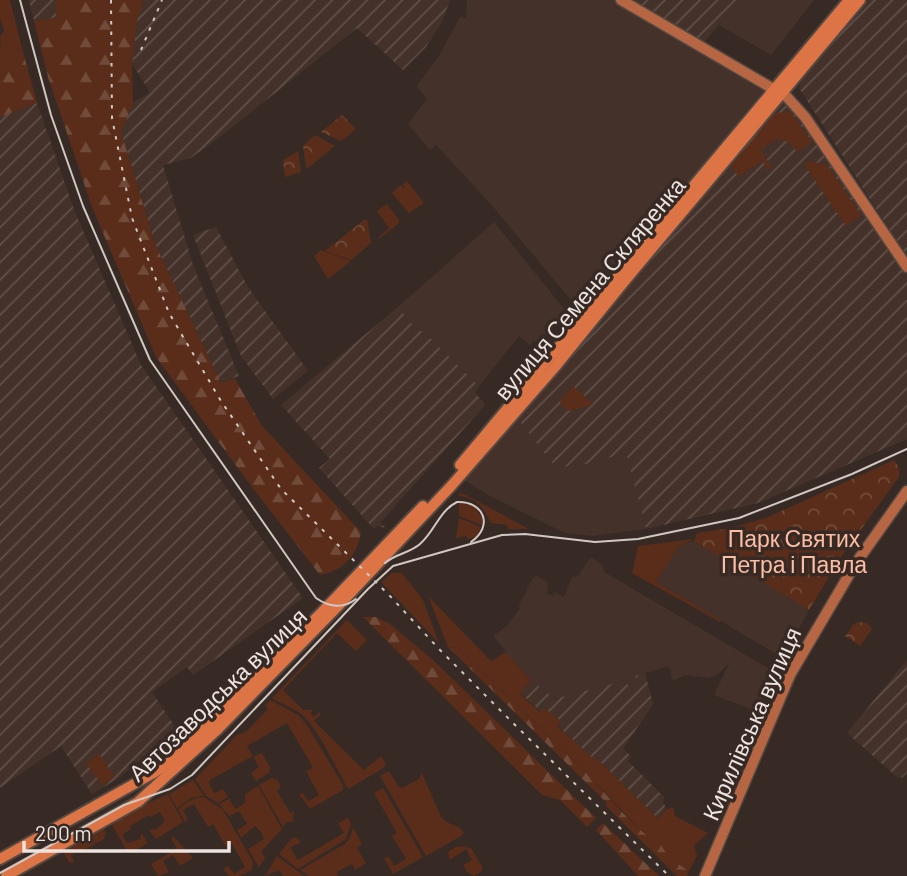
<svg xmlns="http://www.w3.org/2000/svg" width="907" height="876" font-family="Barlow,sans-serif">
<style>
.built{fill:#44322a}
.industrial{fill:url(#industrial-furrows)}
.grass{fill:#592d19}
.forest{fill:url(#forest-firs)}
.park{fill:url(#park-crowns)}
.lines{fill:none;stroke-linecap:round;stroke-linejoin:round}
.secondary-casing{stroke:#544843;stroke-width:13}
.primary-casing{stroke:#544843;stroke-width:14}
.secondary{stroke:#b66643;stroke-width:10}
.primary{stroke:#dc7445;stroke-width:10}
.tram{stroke:#d1c8c3;stroke-width:2}
.rail{stroke:#d1c8c3;stroke-width:2;stroke-dasharray:3.5 7;stroke-linecap:butt}
.labels{text-anchor:middle;stroke-width:7;stroke-linejoin:round;paint-order:stroke}
.street-label{font-size:23px;fill:#ede4e0;stroke:#372a25}
.park-label{font-size:23px;fill:#fdbda2;stroke:#372a25}
</style>
<defs>
<pattern id="industrial-furrows" width="10" height="10" patternUnits="userSpaceOnUse" patternTransform="scale(1.75)"><rect width="10" height="10" fill="#44322a"/><path d="M-1 1l2-2M0 10L10 0M9 11l2-2" fill="none" stroke="#5f5049"/></pattern>
<pattern id="forest-firs" width="22" height="20" patternUnits="userSpaceOnUse" patternTransform="scale(1.75)"><rect width="22" height="20" fill="#592d19"/><path d="M5 1l3.5 6h-7zM16 11l3.5 6h-7z" fill="#714b3a"/></pattern>
<pattern id="park-crowns" width="20" height="18" patternUnits="userSpaceOnUse" patternTransform="scale(1.75)"><rect width="20" height="18" fill="#592d19"/><path d="M2 6a3 3 0 1 1 6 0M12 15a3 3 0 1 1 6 0" fill="none" stroke="#714b3a"/></pattern>
</defs>
<rect width="100%" height="100%" fill="#372a25"/>
<g class="built">
<polygon points="467,0 614,0 763,91 590,301 580,302 571,300 489,202 436,145 430,150 408,124 427,99 417,86 439,56 460,17 466,18"/>
<polygon points="739,0 814,0 771,55 719,25"/>
<polygon points="494,222 565,310 537,343 534,340 530,345 519,336 479,386 424,332 417,330 398,307"/>
<polygon points="516,416 573,468 626,453 646,529 593,536 565,533 490,496 462,479"/>
<polygon points="694,541 809,610 783,658 656,582 678,546"/>
<polygon points="591,557 602,565 604,572 778,674 780,680 764,714 714,695 730,662 718,674 709,678 686,675 673,681 669,666 635,676 637,685 629,689 625,680 562,699 552,697 531,680 504,653 506,651 493,636 508,625 520,608 519,606 533,578 537,576 548,582 547,594 553,596 555,592 564,597 572,577 578,576"/>
</g>
<g class="industrial">
<polygon points="29,0 56,0 56,18 34,21"/>
<polygon points="144,0 450,0 442,22 426,47 403,70 357,28 216,140 191,158 163,165 193,265 239,376 221,383 155,244 121,132 133,103 150,92 132,64 137,19"/>
<polygon points="625,0 739,0 703,44"/>
<polygon points="868,0 907,0 907,257 799,88 801,81"/>
<polygon points="782,96 815,134 907,274 907,439 758,503 646,529 626,453 572,468 552,463 516,416"/>
<polygon points="37,103 75,212 141,365 303,598 193,675 187,667 152,692 178,731 117,779 92,794 61,746 0,788 0,117"/>
<polygon points="216,227 248,287 308,371 273,399 241,356 193,235"/>
<polygon points="398,307 417,330 424,332 479,386 475,392 485,405 380,523 386,528 377,526 374,529 319,468 330,459 281,405"/>
<polygon points="907,660 907,773 902,778 897,777 847,733"/>
<polygon points="645,673 653,704 623,749 631,756 628,761 664,797 663,802 666,808 658,819 598,760 594,760 557,725 560,721 541,712 520,693 531,680 555,699 626,680 629,688 637,685 635,676"/>
</g>
<g class="grass">
<polygon points="0,0 10,0 22,48 9,54 1,51 0,37 4,31 0,18"/>
<polygon points="785,112 791,112 812,142 797,152 789,142 777,139 765,146 761,151 772,167 767,170 763,160 739,177 731,166 775,113"/>
<polygon points="809,161 827,165 861,215 846,226 804,164"/>
<polygon points="407,181 424,203 409,213 392,193 401,185 405,188 403,184"/>
<polygon points="387,204 399,220 399,223 379,239 379,237 389,228 377,211"/>
<polygon points="321,250 351,261 328,279 314,256"/>
<polygon points="573,386 592,403 593,405 568,411 560,404 561,400"/>
<path d="M 459,493 L 466,495 L 529,529 L 508,529 L 507,525 L 491,523 C 483,508 478,498 459,496 Z"/>
<polygon points="459,503 474,506 482,517 482,525 459,516"/>
<polygon points="459,518 481,527 476,537 468,539 466,536 456,538"/>
<polygon points="694,539 678,547 656,582 721,620 720,622 632,573 638,546"/>
<polygon points="392,573 402,573 423,600 439,643 381,582"/>
<path d="M 428,596 L 491,661 L 504,653 L 507,654 L 531,680 L 520,694 L 540,712 L 544,708 L 561,721 L 557,726 L 594,759 L 598,760 L 658,819 L 665,810 L 673,807 L 675,816 L 708,833 L 694,846 L 697,855 L 689,871 C 653,848 623,810 593,780 C 549,735 504,692 459,648 L 448,647 Z"/>
<path d="M 347,620 L 367,640 L 356,651 L 337,633 L 283,690 L 303,710 L 312,710 L 311,714 L 314,717 L 319,712 L 321,714 L 314,721 L 364,770 L 381,756 L 386,764 L 382,769 L 348,789 C 338,771 316,725 301,714 C 294,708 281,704 272,698 Z"/>
<polygon points="270,700 298,715 307,725 343,785 343,790 310,809 299,794 303,793 308,801 319,795 306,771 312,768 311,764 287,723 247,746 253,757 262,753 270,767 269,773 256,781 251,773 259,767 253,756 210,780 209,783 214,793 223,789 228,797 218,803 206,796 195,779 237,735 246,732 268,709 265,705"/>
<polygon points="99,754 115,777 102,785 86,763"/>
<polygon points="389,771 399,787 402,788 419,779 422,773 441,817 446,822 459,827 464,833 461,836 426,856 380,776"/>
<polygon points="272,778 277,780 281,787 277,791 290,813 294,811 293,822 287,822 283,827 259,785"/>
<polygon points="193,780 204,796 191,798 177,808 169,794"/>
<polygon points="258,786 282,829 261,852 265,858 259,867 248,849 264,839 261,832 255,826 241,838 237,830 247,824 239,811 229,816 219,804 229,799 236,809 245,803 245,794"/>
<polygon points="383,788 423,857 393,874 384,858 389,857 394,866 406,859 392,836 397,833 374,793"/>
<polygon points="168,794 183,822 156,839 149,830 157,829 165,821 160,812 151,817 149,815 130,826 131,829 122,835 127,843 141,839 140,836 142,834 148,843 133,852 127,851 112,825 137,808"/>
<path d="M 204,797 L 223,810 L 253,862 L 252,870 L 239,876 L 229,876 L 223,868 L 228,866 L 234,874 L 245,867 L 232,844 L 226,847 L 213,824 L 208,827 L 194,804 L 183,810 L 188,820 L 185,822 L 178,810 C 186,801 193,798 204,797 Z"/>
<polygon points="348,818 351,824 346,839 298,869 279,854 292,838 297,838 301,843 290,847 298,860 344,833 338,823"/>
<polygon points="353,827 362,844 357,848 366,863 355,870 352,864 337,872 338,876 309,876 300,870 345,844 350,838"/>
<polygon points="103,829 106,831 104,839 79,853 78,851 71,855 74,862 70,863 63,852"/>
<polygon points="174,837 193,858 180,866 173,855 163,861 169,872 158,876 151,864 177,849 171,838"/>
<polygon points="458,846 471,848 482,866 482,871 474,876 468,873 463,865 472,860 466,849 450,860 448,852"/>
<polygon points="277,856 304,876 283,876 279,870 265,876"/>
</g>
<g class="forest">
<path d="M 56,0 L 144,0 L 137,20 L 132,64 L 133,103 L 121,132 L 155,244 L 221,383 L 235,379 L 262,426 L 361,532 C 358,555 343,571 320,575 L 246,479 L 156,357 L 92,207 L 48,77 L 34,21 L 56,18 Z"/>
<polygon points="0,42 1,51 9,54 22,48 37,103 0,117"/>
<polygon points="363,617 376,617 390,624 432,659 596,818 587,827 560,800 542,795"/>
<path d="M 448,647 L 459,648 C 503,691 547,734 590,777 C 604,791 643,839 660,843 C 665,855 678,864 689,871 L 687,876 L 677,876 L 605,805 L 607,803 Z"/>
<polygon points="603,823 659,876 638,876 596,830"/>
</g>
<g class="park">
<polygon points="342,115 356,129 341,141 321,132"/>
<polygon points="315,135 335,146 308,168 306,167 303,146"/>
<polygon points="298,151 301,172 285,177 283,160"/>
<polygon points="364,220 367,220 371,243 351,260 325,251"/>
<polygon points="894,460 899,468 899,477 841,557 809,610 694,541 697,533 731,528 766,518"/>
<polygon points="858,622 867,623 872,629 860,646 845,636 854,624"/>
</g>
<g class="lines">
<defs>
<g id="secondary">
<polyline points="621,0 787,97 805,117 907,267"/>
<polyline points="705,876 790,675 856,563 907,491"/>
</g>
<g id="primary">
<polyline points="460,465 849,0"/>
<polyline points="0,859 152,774 174,759 322,612 423,506"/>
<polyline points="6,876 138,802 217,730 345,599 452,485 555,367 623,283 860,0"/>
</g>
</defs>
<use href="#secondary" class="secondary-casing"/>
<use href="#primary" class="primary-casing"/>
<use href="#secondary" class="secondary"/>
<use href="#primary" class="primary"/>
<g class="tram">
<path d="M 20,0 L 51,115 L 83,206 L 150,360 L 316,598 C 329,607 343,609 356,599"/>
<path d="M 385,563 C 395,554 410,553 420,544 C 435,531 439,511 457,502 C 484,501 494,526 471,542"/>
<polyline points="0,873 124,805 170,789 192,775 368,589 393,566 502,535 525,534 595,542 638,539 739,518 852,474 907,449"/>
</g>
<g class="rail">
<polyline points="111,0 112,118 132,218 169,313 221,401 281,489 389,595 440,650 511,721 669,876"/>
<polyline points="141,50 162,0"/>
</g>
</g>
<g class="labels">
<g class="street-label">
<text transform="translate(590 289) rotate(-50)" y="8">вулиця Семена Скляренка</text>
<text transform="translate(218 695) rotate(-44)" y="8">Автозаводська вулиця</text>
<text transform="translate(752 724) rotate(-66)" y="8">Кирилівська вулиця</text>
</g>
<g class="park-label">
<text x="794" y="547">Парк Святих<tspan x="794" dy="26">Петра і Павла</tspan></text>
</g>
</g>
<path d="M24 841v10h205v-10" fill="none" stroke="#ede4e0" stroke-width="3.5"/>
<text x="35" y="841" font-size="21" fill="#ede4e0" stroke="#372a25" stroke-width="5" paint-order="stroke">200 m</text>
</svg>
